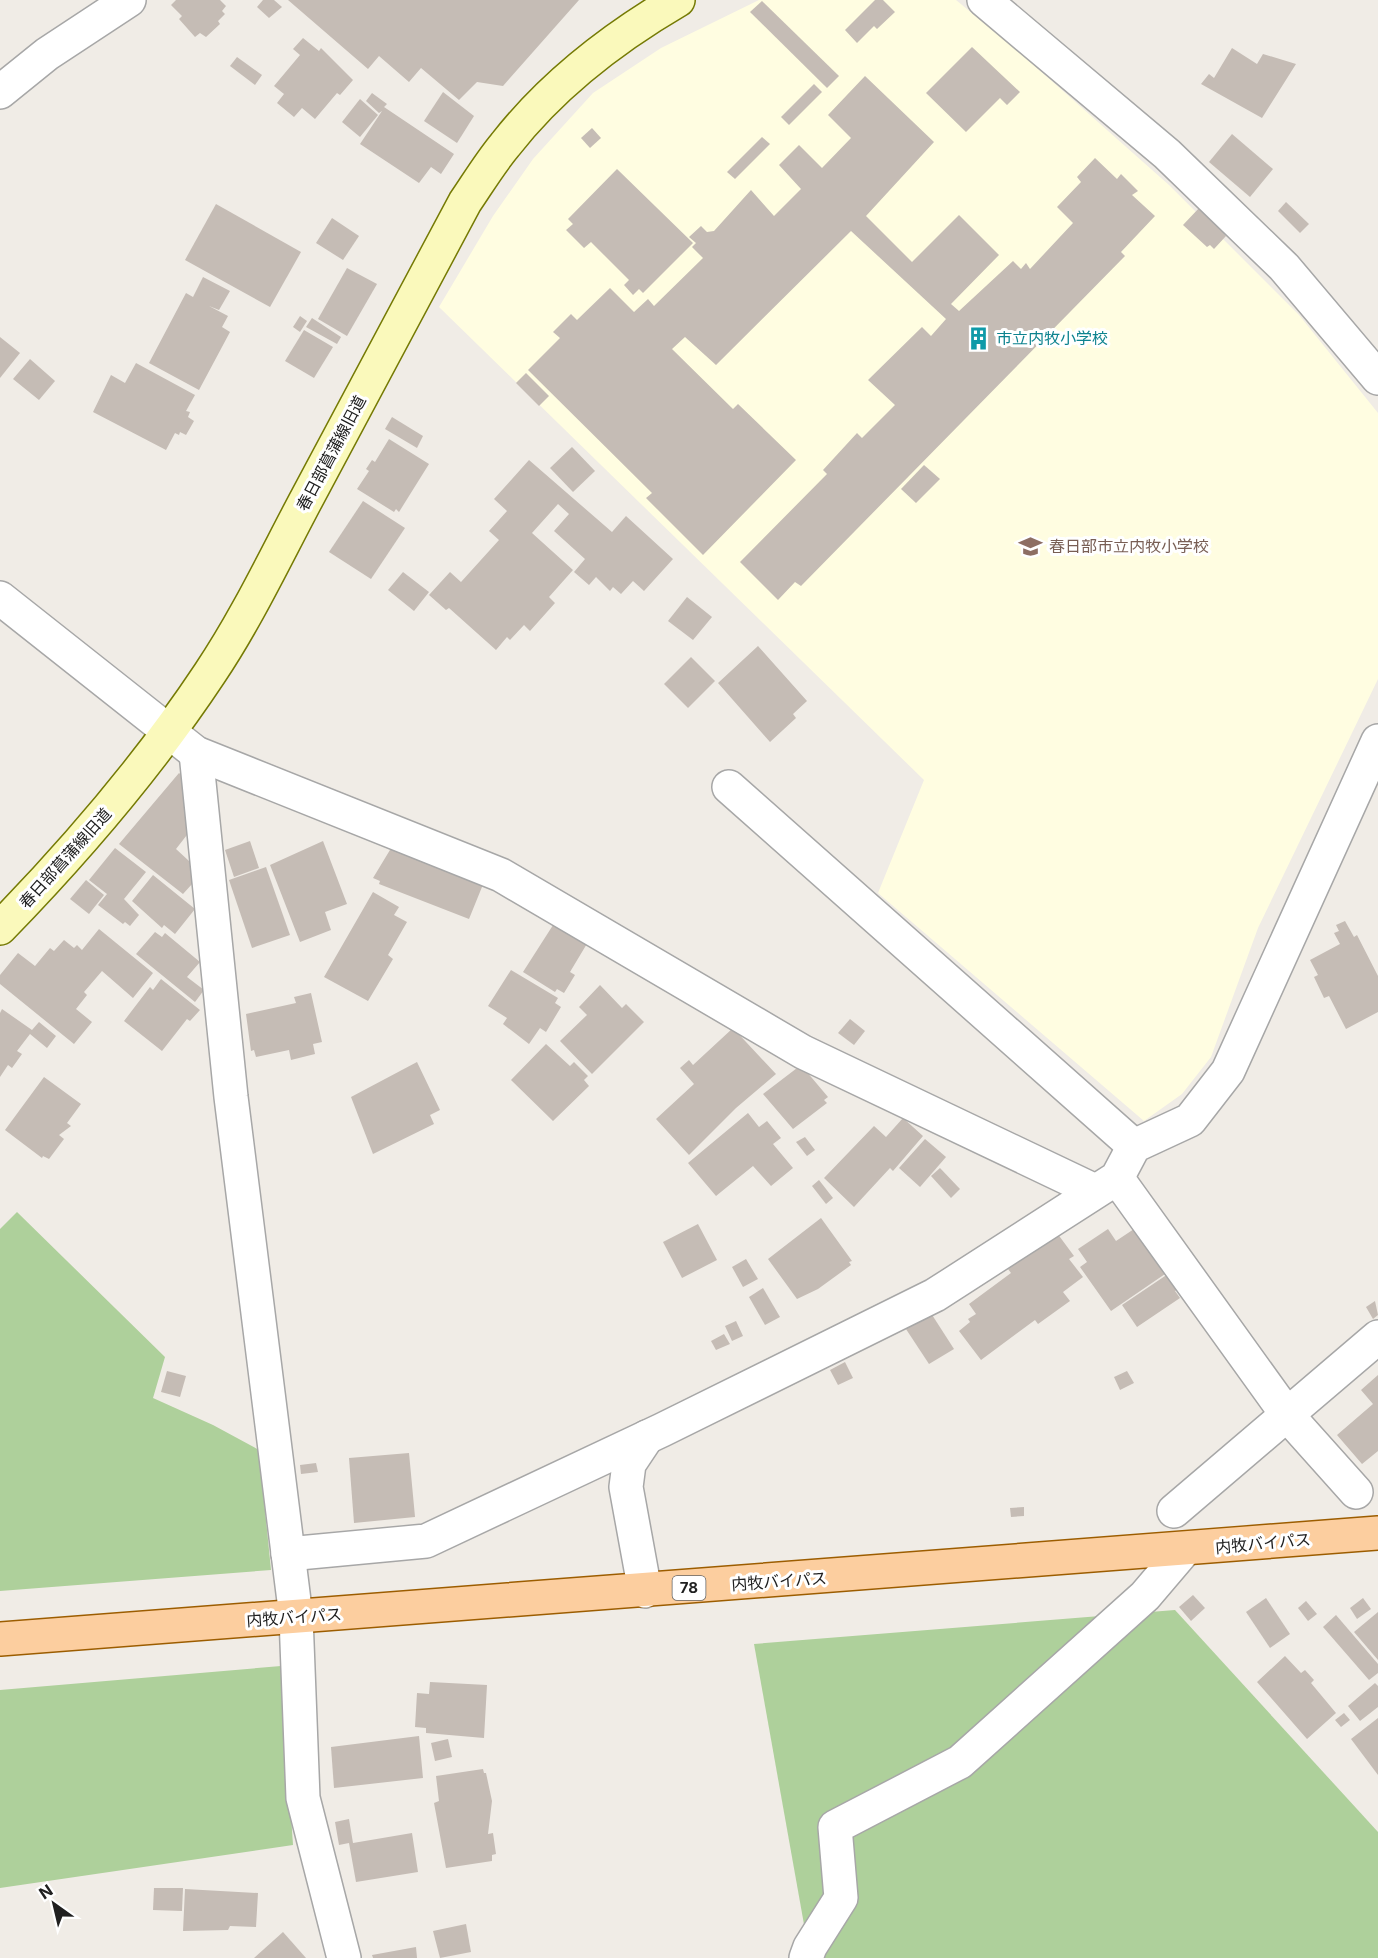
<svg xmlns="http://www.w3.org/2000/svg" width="1378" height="1958" font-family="Inter,'Noto Sans JP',sans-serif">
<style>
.education{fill:#fffde1}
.forest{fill:#aed09b}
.building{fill:#c5bcb5}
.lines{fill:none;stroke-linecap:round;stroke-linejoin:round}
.street-casing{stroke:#a7a7a7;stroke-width:36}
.secondary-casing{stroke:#757a04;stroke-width:36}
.primary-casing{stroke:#9c5d00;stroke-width:36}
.street{stroke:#fff;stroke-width:33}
.secondary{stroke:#faf9bb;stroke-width:33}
.primary{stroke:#fcce9f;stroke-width:33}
.labels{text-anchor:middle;stroke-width:6;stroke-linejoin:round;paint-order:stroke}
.shield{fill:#fff;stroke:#636363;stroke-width:1.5}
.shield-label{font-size:15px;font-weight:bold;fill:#202020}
.culture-label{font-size:16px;fill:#0d838f;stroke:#fff;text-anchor:start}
.street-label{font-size:16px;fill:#202020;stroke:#fff}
.education-label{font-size:16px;fill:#785e54;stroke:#fff;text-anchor:start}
</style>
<rect width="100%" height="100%" fill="#f0ece6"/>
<polygon class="education" points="759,0 956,0 1019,52 1169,185 1299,315 1378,413 1378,679 1258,928 1211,1057 1182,1094 1144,1121 878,893 924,780 439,307 493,216 533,159 593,93 661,48"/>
<g class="forest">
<polygon points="17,1212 165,1357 153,1398 213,1425 259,1450 271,1570 0,1591 0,1229"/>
<polygon points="1175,1610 1378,1832 1378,1958 810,1958 754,1644"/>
<polygon points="281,1666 293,1845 0,1888 0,1690"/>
</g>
<g class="building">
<polygon points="176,0 220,0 226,6 222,11 225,14 218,21 220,24 206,37 200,33 195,37 179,19 182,16 171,5"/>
<polygon points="263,0 274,0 282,7 269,18 257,7"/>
<polygon points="288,0 579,0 503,86 477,82 459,100 421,68 409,82 379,56 368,69"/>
<polygon points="875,0 883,0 895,12 877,29 874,26 857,43 845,30"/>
<polygon points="762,1 839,76 827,88 750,12"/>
<polygon points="303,38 319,51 321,48 353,80 340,95 337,93 315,119 302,108 294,117 277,103 284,94 274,86 300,55 293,49"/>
<polygon points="972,47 1020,92 1007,105 1000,98 966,132 926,93"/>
<polygon points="1232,48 1257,64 1263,54 1296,64 1262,118 1201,84 1209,74 1214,78"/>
<polygon points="237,57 262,75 255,85 230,66"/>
<polygon points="865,76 934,142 866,216 912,262 959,215 999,255 951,304 959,311 1013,261 1021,269 1026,263 1030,269 1073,223 1057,207 1081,182 1077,177 1095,158 1117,179 1121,174 1138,191 1132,195 1155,216 1121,252 1125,256 801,586 795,582 778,600 740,562 827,474 823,470 857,433 862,438 895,405 868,380 922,327 931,336 946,319 851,231 716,365 685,337 672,349 733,409 738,404 796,460 703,555 646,498 652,493 528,370 560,338 553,332 571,314 577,320 610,288 634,312 648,299 654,306 703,258 692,247 696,243 689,237 701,226 707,232 714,231 751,190 774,216 801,189 779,165 799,145 822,168 851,138 828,115"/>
<polygon points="814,84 822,92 789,125 781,117"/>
<polygon points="443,92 474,116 457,143 424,121"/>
<polygon points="372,93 387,104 384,107 454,154 441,174 431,167 419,183 360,144 382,111 379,113 366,101"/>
<polygon points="360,99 378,115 360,137 342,122"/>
<polygon points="592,128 601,138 590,148 581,138"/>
<polygon points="1232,134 1273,169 1250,197 1209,162"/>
<polygon points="762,137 770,144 735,179 727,172"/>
<polygon points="617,169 693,243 643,293 639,289 633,295 624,285 629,280 591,242 584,248 566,230 573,224 568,219"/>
<polygon points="1286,202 1309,224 1300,233 1278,211"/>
<polygon points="216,204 301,252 270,307 185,260"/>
<polygon points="1200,207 1225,229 1222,231 1226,236 1214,249 1210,245 1207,247 1183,225"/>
<polygon points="332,218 359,236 343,260 316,243"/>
<polygon points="347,268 377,284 347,336 318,319"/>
<polygon points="203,277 230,291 219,310 209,306 228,316 222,327 230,332 199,390 149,363 186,293 193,297"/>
<polygon points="300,316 307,321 300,332 293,327"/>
<polygon points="312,318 341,337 337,344 306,327"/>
<polygon points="304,330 333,347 314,378 285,361"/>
<polygon points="0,337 20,353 0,378"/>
<polygon points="30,359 55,381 39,400 13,379"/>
<polygon points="136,363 195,395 186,411 190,412 188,417 194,421 186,435 180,432 179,435 175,433 166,450 93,412 111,375 125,383"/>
<polygon points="526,373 549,396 539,406 516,383"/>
<polygon points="392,417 423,436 417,448 385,429"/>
<polygon points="389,439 429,464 399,512 396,509 394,512 357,489 369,471 366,469 372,460 375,462"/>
<polygon points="572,447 595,471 573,492 550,468"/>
<polygon points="529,460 612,532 626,516 673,559 644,591 633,581 621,594 613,587 610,591 596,577 589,585 574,572 585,559 554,531 569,514 558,504 532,533 573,570 549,597 555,603 530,631 524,625 510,640 507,637 496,650 449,608 446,610 429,595 450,572 461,582 499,540 489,531 507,511 494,499"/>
<polygon points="924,465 940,479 916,503 901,489"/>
<polygon points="363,501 405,528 371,579 329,552"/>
<polygon points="403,572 429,592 414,611 388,590"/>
<polygon points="687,597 712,617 693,640 668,621"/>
<polygon points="758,646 807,701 793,714 796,718 770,742 718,683"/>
<polygon points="691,657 715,681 688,708 664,684"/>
<polygon points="179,773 193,784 197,822 176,849 202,873 183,894 119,844"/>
<polygon points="250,841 259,868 234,877 225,850"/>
<polygon points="323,841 347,904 325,912 331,930 300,942 270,865"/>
<polygon points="393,845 484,882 469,919 379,884 380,881 373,878"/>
<polygon points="115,848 146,872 124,899 139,915 130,926 125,922 123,924 98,905 107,894 89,880"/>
<polygon points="266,867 290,935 252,948 229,880"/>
<polygon points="153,875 195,909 175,934 164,925 162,928 132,901"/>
<polygon points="86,880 104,895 89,914 70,899"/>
<polygon points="373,892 399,907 394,915 407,922 388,955 393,959 368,1001 324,977"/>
<polygon points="1345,921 1354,937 1357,935 1378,976 1378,1012 1346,1029 1329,996 1324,998 1314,977 1318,975 1310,960 1340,944 1334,933 1339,931 1336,925"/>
<polygon points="555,922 588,942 570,972 575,975 564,993 557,989 555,992 523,972"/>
<polygon points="99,929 153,973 133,998 102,971 84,992 87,995 76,1009 92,1022 74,1044 0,984 0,975 18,953 35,966 50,948 54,951 64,940 74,948 77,945 82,950"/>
<polygon points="155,932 162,937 165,933 200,962 187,977 204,990 195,1002 136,954"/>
<polygon points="511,970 558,998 555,1003 561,1007 546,1032 540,1028 529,1044 503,1024 507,1018 488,1006"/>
<polygon points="161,979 200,1010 190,1021 187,1019 162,1051 124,1021 150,987 153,990"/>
<polygon points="600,985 622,1008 626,1004 644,1022 592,1074 560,1041 587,1015 579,1007"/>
<polygon points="311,993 322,1042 313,1044 315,1054 291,1060 289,1050 256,1057 254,1050 251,1051 246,1014 296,1003 294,997"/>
<polygon points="2,1009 32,1030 39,1022 56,1036 47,1048 30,1034 17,1051 22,1054 12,1068 8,1065 0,1077 0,1013"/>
<polygon points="850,1019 865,1031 854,1045 838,1033"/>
<polygon points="733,1028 776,1074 736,1108 689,1155 656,1119 694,1084 680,1068 689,1060 693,1065"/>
<polygon points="546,1044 570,1066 574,1062 588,1076 584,1080 589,1086 553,1121 511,1080"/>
<polygon points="417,1062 440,1110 430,1115 434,1124 373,1154 351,1097"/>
<polygon points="801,1065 828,1097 824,1100 827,1103 793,1129 763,1094"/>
<polygon points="44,1077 81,1104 67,1123 71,1126 59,1135 64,1139 49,1159 43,1156 42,1158 5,1130"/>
<polygon points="748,1113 759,1127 767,1121 781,1138 773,1144 793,1168 771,1186 753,1166 716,1196 688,1163"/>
<polygon points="903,1118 923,1136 893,1171 890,1168 854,1207 824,1178 874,1126 886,1137"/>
<polygon points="805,1137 815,1150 807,1156 796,1142"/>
<polygon points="925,1139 946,1157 920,1187 899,1168"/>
<polygon points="940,1168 960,1189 951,1198 931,1176"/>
<polygon points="819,1180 833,1198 826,1204 812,1186"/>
<polygon points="821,1218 852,1261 849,1262 851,1265 818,1289 797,1299 768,1259"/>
<polygon points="698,1224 717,1260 682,1278 663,1242"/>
<polygon points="1108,1229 1116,1241 1134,1229 1165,1274 1111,1311 1080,1267 1087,1262 1078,1249"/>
<polygon points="1057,1233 1074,1256 1069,1259 1083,1277 1063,1292 1070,1301 1038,1324 1035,1320 981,1360 959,1331 970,1322 968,1319 976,1314 969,1304 1011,1273 1008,1269"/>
<polygon points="746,1259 758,1279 743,1287 732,1267"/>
<polygon points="1168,1274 1178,1289 1175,1291 1180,1298 1137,1327 1122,1305"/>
<polygon points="763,1288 780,1317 765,1325 749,1297"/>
<polygon points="1375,1301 1378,1315 1373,1319 1366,1307"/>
<polygon points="927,1307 954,1349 929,1364 902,1323"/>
<polygon points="736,1321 743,1336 732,1341 725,1326"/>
<polygon points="724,1334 730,1344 716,1350 711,1341"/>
<polygon points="845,1362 853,1378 838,1385 830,1370"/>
<polygon points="167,1371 186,1376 180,1397 161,1392"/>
<polygon points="1127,1371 1134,1383 1120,1390 1114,1377"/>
<polygon points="1378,1375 1378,1451 1362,1464 1337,1435 1373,1404 1361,1390"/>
<polygon points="409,1453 415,1517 354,1523 349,1458"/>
<polygon points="316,1463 318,1472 301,1474 300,1465"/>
<polygon points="1024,1507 1024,1516 1011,1517 1010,1508"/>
<polygon points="1193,1595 1205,1608 1191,1621 1179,1607"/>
<polygon points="1266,1598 1290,1634 1270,1648 1246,1612"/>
<polygon points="1363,1598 1371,1609 1357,1619 1350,1608"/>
<polygon points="1306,1601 1317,1614 1308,1621 1298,1608"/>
<polygon points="1378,1612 1378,1660 1354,1632"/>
<polygon points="1336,1615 1378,1664 1378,1673 1369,1680 1323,1627"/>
<polygon points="1285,1656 1301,1673 1305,1670 1314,1680 1311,1683 1336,1713 1307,1739 1257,1682"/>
<polygon points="430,1682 487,1685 484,1738 426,1733 426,1728 415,1727 417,1693 429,1694"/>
<polygon points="1375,1683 1378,1686 1378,1707 1360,1721 1348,1706"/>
<polygon points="1344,1713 1350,1720 1341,1727 1335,1720"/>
<polygon points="1378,1718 1378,1775 1351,1739"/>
<polygon points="419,1736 423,1778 334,1788 331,1747"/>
<polygon points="448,1739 452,1757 435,1761 431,1743"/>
<polygon points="483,1769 484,1773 486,1773 492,1801 488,1834 493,1833 496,1854 492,1855 492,1861 446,1868 434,1803 439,1801 436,1776"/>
<polygon points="349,1819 353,1843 412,1833 418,1872 356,1882 349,1843 339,1845 335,1822"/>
<polygon points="154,1888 183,1888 182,1911 153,1910"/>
<polygon points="185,1889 258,1893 256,1927 230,1926 228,1930 183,1931"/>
<polygon points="466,1924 471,1952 440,1958 433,1931"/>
<polygon points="283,1932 306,1958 254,1958"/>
<polygon points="416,1947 417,1958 373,1958 372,1955"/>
</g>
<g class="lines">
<defs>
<g id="street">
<polyline points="984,0 1167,154 1284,267 1378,378"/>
<polyline points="0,92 47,54 129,0"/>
<polyline points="0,598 196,753 501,875 803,1052 1095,1191"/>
<polyline points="196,753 231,1097 296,1617 303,1798 344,1958"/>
<polyline points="729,787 1134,1146"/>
<polyline points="1117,1178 1288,1416 1356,1492"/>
<polyline points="1174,1511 1378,1337"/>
<polyline points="288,1554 426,1541 662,1430 935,1295 1117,1178 1134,1146 1190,1120 1228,1071 1378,741"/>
<polyline points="645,1591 626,1487 629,1464 647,1437"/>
<polyline points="806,1958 810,1947 841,1898 835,1827 960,1762 1145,1596 1185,1549"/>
</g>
<path id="secondary" d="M 0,928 C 77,849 149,765 210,673 C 247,618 276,556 307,498 C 359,400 412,301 465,202 C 478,183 490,163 505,145 C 551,86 613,38 678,0"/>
<polyline id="primary" points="0,1639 1378,1533"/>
</defs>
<use href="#street" class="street-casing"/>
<use href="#secondary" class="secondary-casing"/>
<use href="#primary" class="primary-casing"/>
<use href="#street" class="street"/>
<use href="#secondary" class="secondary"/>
<use href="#primary" class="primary"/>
</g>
<defs>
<symbol id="building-bare" viewBox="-9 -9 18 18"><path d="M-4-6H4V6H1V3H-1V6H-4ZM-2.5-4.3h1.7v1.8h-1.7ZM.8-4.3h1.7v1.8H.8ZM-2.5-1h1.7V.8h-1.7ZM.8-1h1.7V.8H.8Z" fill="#0f9aa8" stroke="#fff" stroke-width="2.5" paint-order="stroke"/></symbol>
<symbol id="school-bare" viewBox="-9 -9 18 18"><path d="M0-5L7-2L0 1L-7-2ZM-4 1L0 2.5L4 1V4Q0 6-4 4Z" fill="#8d6e63" stroke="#fff" stroke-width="2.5" paint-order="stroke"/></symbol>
</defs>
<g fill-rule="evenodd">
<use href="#building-bare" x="962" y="322" width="33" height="33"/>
<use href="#school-bare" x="1014" y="530" width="33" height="33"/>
</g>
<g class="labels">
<rect class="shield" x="672.5" y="1576" width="33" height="24" rx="4.5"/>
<g class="shield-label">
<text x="689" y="1593">78</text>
</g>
<g class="culture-label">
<text x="996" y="344">市立内牧小学校</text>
</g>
<g class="street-label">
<text transform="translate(331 453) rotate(-62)" y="6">春日部菖蒲線旧道</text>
<text transform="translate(65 858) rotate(-48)" y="6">春日部菖蒲線旧道</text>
<text transform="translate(1263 1543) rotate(-5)" y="6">内牧バイパス</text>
<text transform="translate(779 1581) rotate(-4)" y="6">内牧バイパス</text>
<text transform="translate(294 1617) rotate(-4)" y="6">内牧バイパス</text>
</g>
<g class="education-label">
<text x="1049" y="552">春日部市立内牧小学校</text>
</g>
</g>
<g transform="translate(54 1904) rotate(326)" stroke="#ffffff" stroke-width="4.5" paint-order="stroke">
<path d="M0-4.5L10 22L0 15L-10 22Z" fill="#202020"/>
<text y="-9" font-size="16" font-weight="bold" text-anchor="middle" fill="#202020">N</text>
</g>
</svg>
